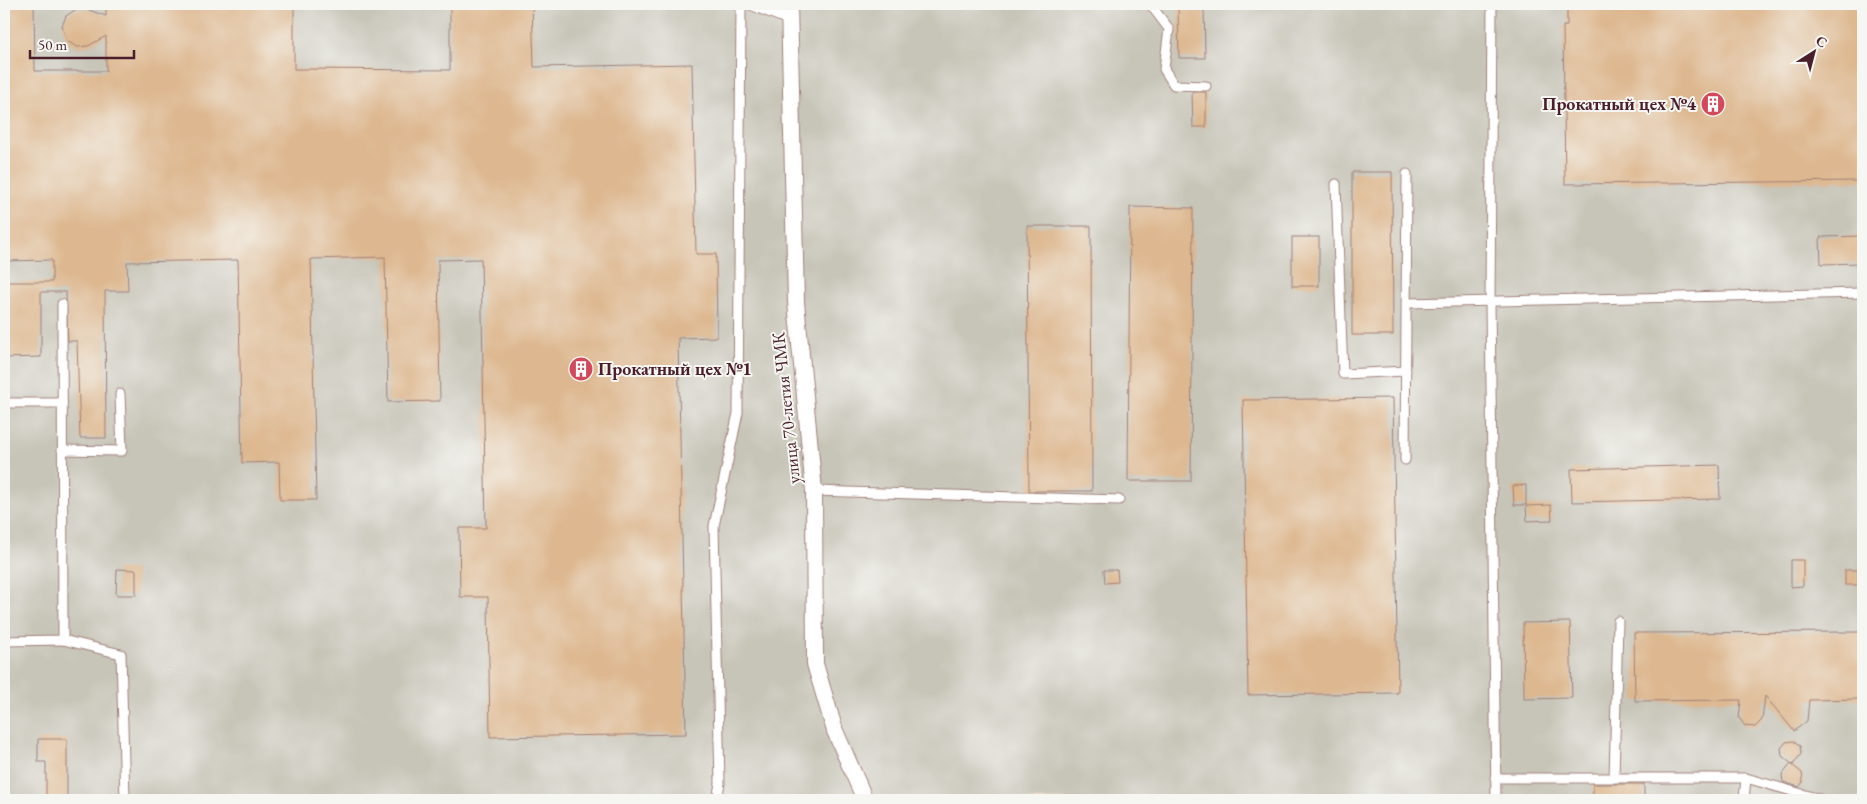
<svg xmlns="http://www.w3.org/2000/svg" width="1867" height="804" font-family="'EB Garamond',serif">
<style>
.industrial{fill:#c7c4b8}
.building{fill:#ddb78f}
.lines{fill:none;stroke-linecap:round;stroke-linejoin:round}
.lane-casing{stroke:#a0807a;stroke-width:11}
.street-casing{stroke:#a0807a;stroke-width:18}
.lane{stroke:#fff;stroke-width:9}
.street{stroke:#fff;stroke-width:16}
.labels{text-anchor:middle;stroke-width:4;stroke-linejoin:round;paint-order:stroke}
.poi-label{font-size:18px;font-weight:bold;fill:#4a1f2b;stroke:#f6f6f2;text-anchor:end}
.street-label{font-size:18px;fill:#4a1f2b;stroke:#f6f6f2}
</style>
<rect width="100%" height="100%" fill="#f6f6f2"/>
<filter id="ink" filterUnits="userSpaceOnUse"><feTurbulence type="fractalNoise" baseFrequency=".02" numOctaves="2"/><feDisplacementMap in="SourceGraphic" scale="10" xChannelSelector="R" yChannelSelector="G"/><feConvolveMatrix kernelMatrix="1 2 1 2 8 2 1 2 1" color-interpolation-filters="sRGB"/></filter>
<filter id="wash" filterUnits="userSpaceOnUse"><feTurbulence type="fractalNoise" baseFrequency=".0096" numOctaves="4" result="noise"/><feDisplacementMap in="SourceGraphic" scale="20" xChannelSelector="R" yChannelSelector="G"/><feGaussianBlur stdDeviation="1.12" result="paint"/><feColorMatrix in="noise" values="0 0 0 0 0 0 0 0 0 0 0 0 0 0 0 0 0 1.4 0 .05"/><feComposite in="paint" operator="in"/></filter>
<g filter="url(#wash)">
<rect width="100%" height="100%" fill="#f5e0c9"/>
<rect class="industrial" x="4" y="4" width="1859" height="796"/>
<g id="blocks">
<g class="building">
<polygon points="4,4 34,4 35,71 106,71 106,36 88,46 77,47 67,41 62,26 66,16 75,10 86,9 106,16 106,4 294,4 294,69 450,70 450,4 532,4 534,67 692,64 696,254 716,254 717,337 678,338 686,734 490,737 488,597 460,597 459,528 486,528 481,259 438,260 440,401 388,402 385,257 311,259 316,500 280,500 279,462 242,463 238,260 127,262 128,291 105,291 106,438 80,438 77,341 68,341 66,292 41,292 41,357 4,358 4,282 52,282 52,260 4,261"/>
<polygon points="1178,4 1204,4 1205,58 1179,58"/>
<polygon points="1567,4 1863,4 1863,181 1565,184 1563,26 1567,26"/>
<polygon points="1192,92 1206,92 1206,127 1193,127"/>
<polygon points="1352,172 1392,172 1393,335 1352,335"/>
<polygon points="1130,207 1193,208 1191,481 1128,481"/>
<polygon points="1027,226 1091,226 1092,491 1029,491"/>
<polygon points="1863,236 1863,263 1821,264 1820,237"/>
<rect x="1292" y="237" width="27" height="49"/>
<polygon points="1393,398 1398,693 1248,695 1243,400"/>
<polygon points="1719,465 1720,499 1572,502 1571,469"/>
<polygon points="1526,485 1526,505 1514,505 1513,486"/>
<polygon points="1551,505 1552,520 1527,521 1526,506"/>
<polygon points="1791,560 1803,560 1803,586 1791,587"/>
<polygon points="117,569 136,570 136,595 116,595"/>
<polygon points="1104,570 1117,570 1118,582 1105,583"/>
<rect x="1845" y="570" width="13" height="15"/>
<polygon points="1570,622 1572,698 1524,699 1523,623"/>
<polygon points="1863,632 1863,699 1809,700 1807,721 1794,731 1765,696 1762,720 1755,727 1745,726 1739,718 1741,700 1635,701 1634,633"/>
<polygon points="38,739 67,739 67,800 46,800 46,762 38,762"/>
<polygon points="1794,741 1800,746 1801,754 1793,765 1782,756 1781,748 1786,742"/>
<polygon points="1791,764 1802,773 1803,782 1799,787 1783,782 1782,775"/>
<rect x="1593" y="784" width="51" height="16"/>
</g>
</g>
</g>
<g filter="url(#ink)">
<use href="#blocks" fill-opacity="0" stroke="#a0807a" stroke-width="1"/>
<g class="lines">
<defs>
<g id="lane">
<polyline points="748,4 788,20"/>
<polyline points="1150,4 1169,29 1164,69 1174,85 1206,86"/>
<polyline points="1492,4 1490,302 1496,800"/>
<polyline points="1336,184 1343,374 1406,371"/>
<polyline points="1407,303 1863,293"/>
<polyline points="4,403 62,403"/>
<polyline points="62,450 122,451 120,394"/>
<polyline points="1405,460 1407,174"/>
<polyline points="814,491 1119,500"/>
<polyline points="63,640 121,654 125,800"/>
<polyline points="4,641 63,640 62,304"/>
<polyline points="1495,778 1746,778 1823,800"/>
<polyline points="1614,778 1618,621"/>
<polyline points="717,800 720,783 714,526 738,413 741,4"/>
<polyline points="1744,800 1746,778"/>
</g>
<polyline id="street" points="789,4 796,302 814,491 815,664 835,731 865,800"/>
</defs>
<use href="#lane" class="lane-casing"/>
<use href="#street" class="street-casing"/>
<use href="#lane" class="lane"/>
<use href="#street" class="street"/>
</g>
</g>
<defs>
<symbol id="building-disc" viewBox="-11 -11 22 22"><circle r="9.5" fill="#d1495b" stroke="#f6f6f2"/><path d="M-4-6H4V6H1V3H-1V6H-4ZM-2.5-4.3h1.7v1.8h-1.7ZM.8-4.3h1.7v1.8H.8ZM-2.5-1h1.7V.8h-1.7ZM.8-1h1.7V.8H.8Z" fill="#fff"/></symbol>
</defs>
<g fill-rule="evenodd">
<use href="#building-disc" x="1699" y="90" width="28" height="28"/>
<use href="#building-disc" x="567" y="355" width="28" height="28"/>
</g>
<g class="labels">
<g class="poi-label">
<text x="1696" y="110">Прокатный цех №4</text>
<text x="598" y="375" text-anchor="start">Прокатный цех №1</text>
</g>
<g class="street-label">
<text transform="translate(786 408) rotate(-96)" y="6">улица 70-летия ЧМК</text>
</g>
</g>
<rect width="1867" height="804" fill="none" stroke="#f6f6f2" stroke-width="20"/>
<g transform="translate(1814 52) rotate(36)" stroke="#f6f6f2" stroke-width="4" paint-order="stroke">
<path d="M0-4L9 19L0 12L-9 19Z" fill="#4a1f2b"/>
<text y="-8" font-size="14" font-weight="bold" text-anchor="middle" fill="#4a1f2b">С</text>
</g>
<path d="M30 50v8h104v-8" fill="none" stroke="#4a1f2b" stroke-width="2.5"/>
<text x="38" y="50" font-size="15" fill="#4a1f2b" stroke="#f6f6f2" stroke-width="4" paint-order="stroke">50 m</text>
</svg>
